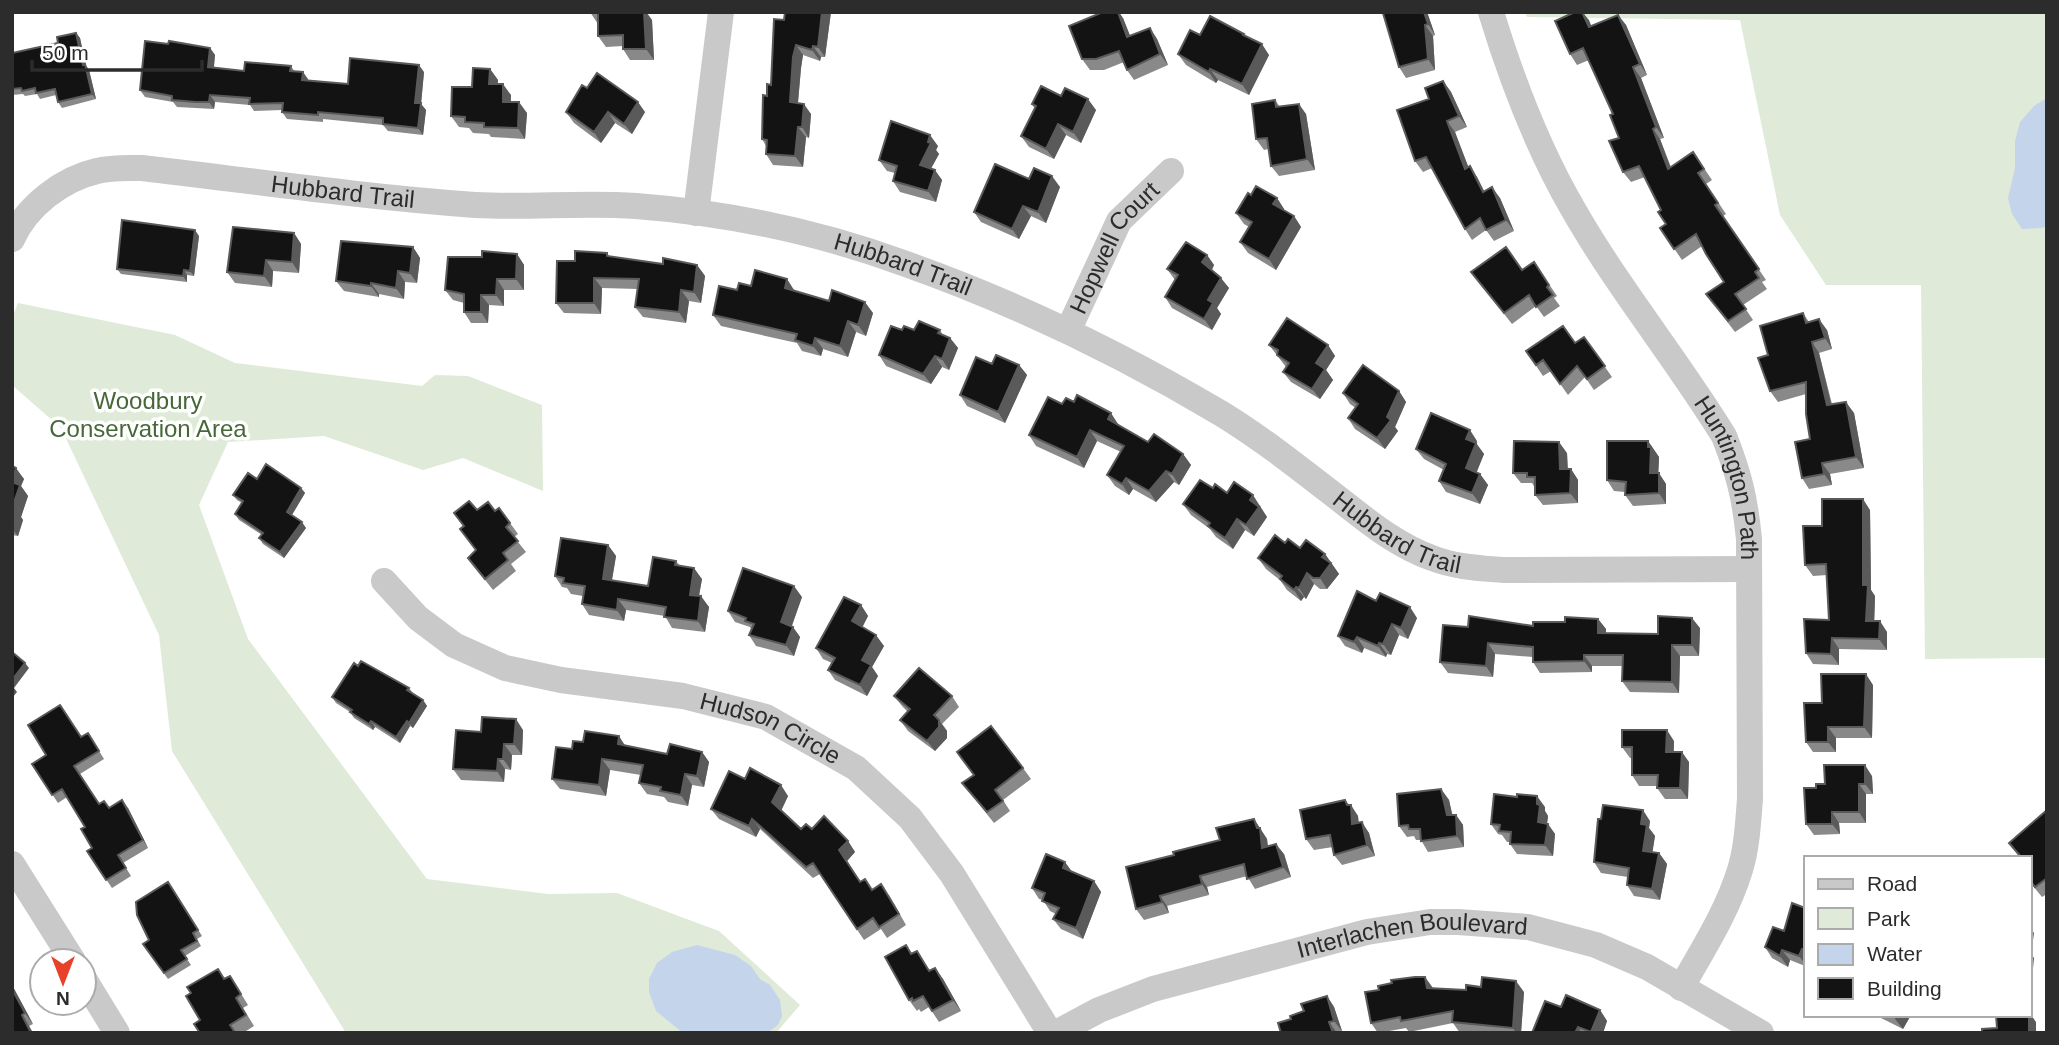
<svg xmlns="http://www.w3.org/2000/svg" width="2059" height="1045" font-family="Helvetica,sans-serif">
  <rect width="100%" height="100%" fill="#fff"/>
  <path fill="#dfead9" d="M1525 12H2047V658L1925 659 1921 285H1826L1780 215 1740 20 1527 17Z
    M18 303 175 335 235 363 422 386 435 375 468 376 542 405 543 491 463 458 423 470 324 436 228 442 199 505 248 639 427 879 548 894 617 893 719 931 800 1005 776 1033H346L172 751 159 635 61 428 12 385V318Z"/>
  <path fill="#c4d4eb" d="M2047 98V226L2041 228 2022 229 2012 214 2008 198 2015 168V141L2020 122 2034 106Z
    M697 945 735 955 751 966 760 979 770 985 780 1000 782 1016 778 1025 767 1033H683L656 1011 649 992V979L657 963 672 952Z"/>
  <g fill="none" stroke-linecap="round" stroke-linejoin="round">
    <g stroke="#c9c9c9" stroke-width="26">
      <path id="s1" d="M1491 12C1512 81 1537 147 1573 209 1618 288 1676 358 1724 436 1739 474 1745 498 1749 539L1750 799C1748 823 1747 847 1740 870 1727 912 1703 949 1681 988"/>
      <path d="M696 213 721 12"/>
      <path id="s2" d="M12 239C27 206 62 179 97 171 111 167 127 168 142 168 253 181 364 197 475 205 529 208 582 202 636 206 728 213 819 232 906 264 1016 303 1121 354 1222 414 1261 438 1298 467 1334 495 1365 519 1395 545 1432 558 1455 567 1479 568 1503 570L1749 569"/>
      <path id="s3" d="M1068 331 1119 221 1171 171"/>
      <path id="s4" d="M384 581 418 618 454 645 505 668 561 680 683 696 766 717 856 768 910 818 952 874 1050 1033"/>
      <path d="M12 864 73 961"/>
      <path d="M84 979 117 1033"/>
      <path id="s5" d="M1056 1033 1099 1010 1153 989 1367 932 1430 922H1458L1528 927 1596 945 1647 967 1761 1033"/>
    </g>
  </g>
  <path fill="#898989" d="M590 12H646L652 20 654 60H630L623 49V46L606 47 598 36V24Z
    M831 12 825 57H821L820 61 803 55 801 68 798 103 811 114 809 138 806 137 803 167 773 165 766 154V146L762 139 767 96 771 85 784 20Z
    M1385 12H1427L1435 35 1433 36 1435 70 1406 78 1399 67Z
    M1575 12H1583L1591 26 1618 15 1626 25 1647 75 1641 78 1664 138 1660 139 1671 167 1693 152 1712 180 1706 184 1726 214 1723 216 1766 280 1762 282 1767 289 1743 305 1753 320 1735 332 1706 294 1724 282 1702 246 1682 260 1660 228 1666 224 1661 210 1645 177 1631 182 1623 172 1619 138 1613 114 1589 60 1577 65 1570 54Z
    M1123 18 1130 36 1150 28 1157 39 1168 65 1134 80 1127 70 1124 62 1104 70H1090L1082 59Z
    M76 33 80 38 85 64 89 70 96 99 62 108 58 102 56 95 40 99 37 94 25 96 23 94 12 95V53L58 43Z
    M1244 34 1246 37 1269 55 1249 95 1218 80 1216 83 1186 65 1178 54 1200 35Z
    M210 48 215 55 214 67 244 71 291 66 295 72 308 80 348 84 424 72 421 104 426 110 423 135 388 131 383 125 323 119V122L287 119 282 112V110L254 111 250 105 215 102 214 109 177 107 173 102 145 97 140 90Z
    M490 69 498 80 497 84 511 95V102L527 113 525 139 491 137 489 134 473 133 469 128 459 127 451 116 472 87Z
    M1443 81 1451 92 1467 127 1455 132 1468 167 1477 177 1484 191 1500 198 1514 231 1494 241 1486 230 1472 240 1465 229 1432 168 1423 172 1415 161 1429 99Z
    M1061 96 1096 110 1081 143 1066 135 1054 159 1029 147 1021 136 1035 109 1032 104Z
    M1275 100 1280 107 1306 114 1315 170 1279 176 1271 166 1268 149 1264 150 1256 139Z
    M566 112H645L632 134 615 123 601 143 574 123Z
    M938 146 936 150 939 154 931 168 942 180 936 202 900 192 893 181 895 173 887 171 879 160Z
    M1029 179 1060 187 1046 223 1031 216 1019 239 981 222 974 212Z
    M1251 195 1277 198 1284 209 1283 210 1294 216 1301 227 1276 270 1248 253 1240 242 1249 227 1244 224 1236 213Z
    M294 233 301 244 299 273 273 271 272 287 235 283 227 272Z
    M199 236 194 276 187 275V282L121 274 117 269Z
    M413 247 420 258 417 283 405 282 404 299 379 294V297L344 291 336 281Z
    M607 253 610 257 663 264 697 265 705 276 701 303 689 301 686 323 643 317 635 307 638 289 602 288 601 314 564 313 556 303 575 261Z
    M517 254 524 265V290H504V306L489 305 488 323H471L464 312V303L453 300 445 290 482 257Z
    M1207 255 1214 265 1212 270 1229 288 1217 308 1221 314 1212 330 1172 308 1165 297 1175 280 1167 269Z
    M1534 262 1557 296 1554 298 1560 306 1544 317 1536 306 1512 324 1471 272 1522 270Z
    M787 279 794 291 873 313 866 336 856 332 848 357 823 349 821 356 802 351 797 343 721 326 713 315 737 290 751 286Z
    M1803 313 1809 322 1827 330 1832 349 1819 353 1832 404 1854 413 1864 468 1830 474 1832 485 1809 489 1802 478 1810 439 1806 394 1778 402 1770 391 1768 355Z
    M902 330H940L943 335 950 338 958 348 949 370 942 367 931 384 886 366 879 355Z
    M1584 337 1612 377 1594 390 1585 377 1568 395 1551 371 1543 376 1526 351 1575 343Z
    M1269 345H1328L1335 356 1326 370 1333 380 1320 399 1291 382 1283 372 1286 367Z
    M992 364 1019 365 1027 375 1005 423 967 406 960 395Z
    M1399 391 1406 402 1395 427 1398 431 1385 449 1355 429 1348 418 1356 408 1350 404 1343 393Z
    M1062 404 1118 424V425L1148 442 1183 454 1191 465 1179 485 1174 482 1156 502 1133 489 1129 495 1115 486 1107 475 1121 452 1097 441 1084 468 1036 446 1029 435Z
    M1477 441 1476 443 1484 454 1476 472 1480 474 1488 485 1480 504 1446 492 1439 481 1444 470 1424 459 1416 449Z
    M1648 441 1659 457 1658 473 1666 484V504L1633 506 1625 495V492L1614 491 1607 480Z
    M1567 453 1568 469H1571L1578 480V503L1543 505 1535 495V488L1532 483H1521L1513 473Z
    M12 466 24 479 21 486 28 496 21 517 23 520 18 536 12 535Z
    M257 479 301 488 305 493 292 515 306 528 284 558 263 544 259 538 262 535 239 520 235 514 242 503 237 500 233 495Z
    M1213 488 1261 506 1260 507 1267 517 1254 536 1245 530 1233 549 1216 537 1210 529 1191 515 1183 504Z
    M477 510 495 511 510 523 518 534 514 537 526 552 511 564 516 571 493 590 468 558 476 550 463 526 454 513Z
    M1870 510 1871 590 1875 596 1874 621 1887 632V650L1839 649V665L1813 664 1806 653 1829 620 1827 575 1813 576 1805 565 1822 526Z
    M1285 543 1325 554 1339 574 1327 589H1320L1314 584 1306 599 1304 597 1301 601 1287 590 1280 580 1266 569 1258 558Z
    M608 545 616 556 612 581 648 586 676 561 680 566 702 579 699 596 709 607 705 632 672 628 665 616 626 610 624 621 589 615 582 604 583 596 571 594 567 588 562 587 555 576Z
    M802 597 792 626 800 637 794 656 756 646 749 635 751 629 750 627 735 622 728 611Z
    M1376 601 1417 618 1408 639 1399 635 1391 655 1387 654 1386 657 1364 648 1362 653 1345 646 1338 636Z
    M861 605 868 616 862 627 884 646 872 667 878 676 867 696 835 680 828 670 832 663 823 659 816 648Z
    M1598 619 1606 629V633L1658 634 1700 628 1699 656H1680L1679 693 1630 692 1622 681V666H1592V672L1540 673 1533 662V657L1495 654 1493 677 1448 673 1440 662 1468 627 1533 626Z
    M358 666 409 688 413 693 423 700 427 706 413 728 410 726 400 743 375 727 373 730 354 718 350 712 336 703 332 697Z
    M1873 685 1872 738H1836V752H1813L1806 742 1822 703Z
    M894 696H952L959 707 942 724 947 731V738L935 751 908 731 900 720 908 712 902 706Z
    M523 730 522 755H512L511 770 505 769 504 782 461 780 453 769 481 732Z
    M81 737 93 741 104 759 80 774 99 804 104 801 109 808H128L148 848 123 863 131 876 112 888 87 851 92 848 85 827 67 797 58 803 32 764Z
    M1674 741V752L1689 762 1688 799H1665L1657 788V786H1639L1632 775V758H1630L1622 747Z
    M626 746 667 754 702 752 709 762 704 787 692 785 688 806 668 802 664 797 647 794 639 783 641 775 610 770 606 796 560 789 552 779 572 749Z
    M1023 768 1031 779 1003 800 1010 811 994 823 962 783 974 775Z
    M1872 776 1873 794H1866V823H1839L1840 834 1814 835 1806 824 1816 788 1825 784Z
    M745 779 788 796 781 811 801 829H812L848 841 855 852 847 861 861 882 873 890 889 895 906 925 887 938 881 929 864 940 820 874 813 878 760 829 756 837 719 819 711 809Z
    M1441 789 1449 800 1452 815H1456L1463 825 1464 847 1428 852 1421 840H1416L1414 836 1407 837 1399 826Z
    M1345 800 1358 816 1359 823 1369 833 1375 856 1342 865 1334 855 1333 847 1314 850 1306 839Z
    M1545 807V811L1548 816 1547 823 1555 834 1553 856 1517 854 1510 844V842H1507L1502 835 1498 834 1491 824Z
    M2047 810V894L2042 897 2029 881V858H2020L2009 843Z
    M1254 819 1267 839 1268 846 1284 854 1291 877 1255 889 1247 876 1207 887 1209 895 1167 906 1169 913 1144 920 1136 909 1174 855 1220 840Z
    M1650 821 1649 828 1655 836 1652 852 1659 853 1667 864 1660 900 1634 896 1627 885 1628 877 1601 873 1594 862Z
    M1072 872 1094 881 1101 892 1083 939 1061 929 1053 919 1056 914 1050 911 1043 900 1039 899 1032 888Z
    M168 882 202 936 197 939 201 946 185 956 191 965 168 979 143 944 149 940Z
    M1805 908V966L1790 960 1788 967 1772 958 1765 947 1784 931Z
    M906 945 912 954 917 951 930 971 935 968 943 979 961 1011 939 1022 929 1007 921 1012 919 1009 917 1011 909 1000Z
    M218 969 225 979 230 976 248 1005 243 1008 254 1026 243 1033H200V1020L191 993Z
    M12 985 33 1024 29 1026 33 1033H12Z
    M1433 988 1524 992 1521 1033H1460L1453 1023 1409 1032 1406 1028 1378 1033 1371 1023Z
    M1327 996 1334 1007 1342 1031 1337 1033H1281L1291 1019Z
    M1561 1007 1600 1010 1607 1021 1603 1033H1532Z
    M1875 1015H1911L1903 1029Z"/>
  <path fill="#5a5a5a" d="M644 12H646L652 20 654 60 646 49Z
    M822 12H831L825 57 818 47Z
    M1118 12H1119L1123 18 1135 48 1127 37Z
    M1424 12H1427L1435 35 1428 24Z
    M1582 12 1589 20 1596 38 1589 27Z
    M1618 15 1626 25 1647 75 1640 64Z
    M1425 25 1433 36 1435 70 1428 59Z
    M1150 28 1157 39 1168 65 1160 54Z
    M76 33 80 38 87 70 83 65Z
    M1262 44 1269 55 1249 95 1242 84Z
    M796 45 803 55 801 68 797 113 790 102 793 57Z
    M813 46 821 57 820 61 812 50Z
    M210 48 215 55 213 74 208 67Z
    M85 64 89 70 96 99 92 94Z
    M419 65 424 72 421 104 426 110 423 135 418 128 415 103Z
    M1633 67 1641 78 1664 138 1656 127Z
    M490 69 498 80 497 94 489 84Z
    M1210 69 1218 80 1216 83 1209 72Z
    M303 72 308 79 307 87 302 80Z
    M1443 81 1451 92 1467 127 1459 116Z
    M503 84 511 95 510 113 503 102Z
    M210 95 215 102 214 109 209 102Z
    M1088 99 1096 110 1081 143 1073 132Z
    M519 102 527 113 525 139 518 128Z
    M638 102 645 112 632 134 624 124Z
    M804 104 811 114 809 138 802 127Z
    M1299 104 1306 114 1315 170 1307 159Z
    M608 112 615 123 601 143 594 132Z
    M1447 121 1455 132 1473 179 1465 169Z
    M1058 124 1066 135 1054 159 1046 149Z
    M798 127 806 137 803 167 795 156Z
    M1653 129 1660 139 1675 180 1668 169Z
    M930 135 938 146 936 150 939 154 927 176 920 165Z
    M1470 166 1477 177 1490 203 1483 192Z
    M935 170 942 180 936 202 928 191Z
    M1052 176 1060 187 1046 223 1038 212Z
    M1492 187 1500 198 1514 231 1506 220Z
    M1277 198 1284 209 1281 215 1273 204Z
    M1023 206 1031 216 1019 239 1012 229Z
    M1294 216 1301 227 1276 270 1269 259Z
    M195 230 199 236 194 276 190 271Z
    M294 233 301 244 299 273 292 262Z
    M413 247 420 258 417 283 410 273Z
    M517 254 524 265V290L516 279Z
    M1207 255 1214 265 1210 273 1202 262Z
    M266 260 273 271 272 287 264 276Z
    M697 265 705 276 701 303 694 292Z
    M184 270 187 275V282L183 276Z
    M398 271 405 282 404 299 396 288Z
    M594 278 602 288 601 314 594 303Z
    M1221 278 1229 288 1217 308 1221 314 1212 330 1204 319 1208 300Z
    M497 279 504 290V306L496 295Z
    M787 279 794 290 792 299 785 288Z
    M371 283 379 294V297L371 286Z
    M681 290 689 301 686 323 679 312Z
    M481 295 489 305 488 323 481 312Z
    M865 302 873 313 866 336 858 325Z
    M1819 319 1827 330 1832 349 1825 338Z
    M848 321 856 332 848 357 840 346Z
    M815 338 823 349 821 356 813 346Z
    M950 338 958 348 949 370 942 359Z
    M1812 342 1819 353 1834 416 1827 405Z
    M1328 345 1335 356 1326 370 1333 380 1320 399 1312 389 1316 363Z
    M935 356 942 367 931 384 923 374Z
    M1019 365 1027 375 1005 423 998 412Z
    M1399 391 1406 402 1395 427 1398 431 1385 449 1377 438Z
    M1846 402 1854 413 1864 468 1856 457Z
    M1111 413 1118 424 1115 430 1108 419Z
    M1090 430 1097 441 1084 468 1077 457Z
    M1470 430 1477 441 1473 450 1466 439Z
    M1648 441 1659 457 1658 484 1650 473Z
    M1559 442 1567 453 1568 480 1560 469Z
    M1476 443 1484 454 1474 479 1466 468Z
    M1183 454 1191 465 1179 485 1172 474Z
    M1822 463 1830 474 1832 485 1824 474Z
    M16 468 24 479 21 486 28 496 21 517 23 520 18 536 12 529V480Z
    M1571 469 1578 480V503L1570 493Z
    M1166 471 1174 482 1156 502 1149 491Z
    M1659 473 1666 484V504L1659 493Z
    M1480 474 1488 485 1480 504 1472 493Z
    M1126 478 1133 489 1129 495 1122 484Z
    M301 488 305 493 290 518 287 512Z
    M1253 495 1267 517 1254 536 1246 525 1250 500Z
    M1863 499 1870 510 1871 590 1875 596 1874 631 1866 621 1863 585Z
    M1237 519 1245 530 1233 549 1225 538Z
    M302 522 306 528 284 558 280 552Z
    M608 545 616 556 610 590 603 579Z
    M1325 554 1339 574 1327 589 1320 578 1322 557Z
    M694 568 702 579 697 606 690 595Z
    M1307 573 1314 584 1306 599 1299 588Z
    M794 586 802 597 789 633 781 622Z
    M1296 587 1304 597 1301 601 1294 590Z
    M701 596 709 607 705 632 698 621Z
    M618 599 626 610 624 621 617 610Z
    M861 605 868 616 860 632 852 621Z
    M1410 607 1417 618 1408 639 1401 628Z
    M1692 618 1700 628 1699 656 1692 645Z
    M1598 619 1606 629V644L1598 633Z
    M1880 621 1887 632V650L1879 639Z
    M1392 624 1399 635 1391 655 1383 644Z
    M793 627 800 637 794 656 786 645Z
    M876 635 884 646 872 667 878 676 867 696 860 685 862 660Z
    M1357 637 1364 648 1362 653 1354 642Z
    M1832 638 1839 649V665L1831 654Z
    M1379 643 1387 654 1386 657 1378 646Z
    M1488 643 1495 654 1493 677 1486 666Z
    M1672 645 1680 656 1679 693 1672 682Z
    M1584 655 1592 666V672L1584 661Z
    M25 663 29 668 14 688 17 692 12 698V680Z
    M1866 674 1873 685 1872 738 1864 727Z
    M423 700 427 706 413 728 409 723Z
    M516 719 523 730 522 755 514 744Z
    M939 720 947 731V738L935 751 927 741Z
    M371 721 375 727 373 730 369 724Z
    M407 721 410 726 400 743 396 737Z
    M1828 727 1836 738V752L1828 742Z
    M1667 730 1674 741 1673 762 1666 752Z
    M619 736 626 747 618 744Z
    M504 744 512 755 511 770 503 759Z
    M702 752 709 762 704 787 697 776Z
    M1682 752 1689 762 1688 799 1680 788Z
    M498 759 505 769 504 782 497 771Z
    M602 759 610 770 606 796 599 785Z
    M1865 765 1872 776 1873 794 1865 784Z
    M685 774 692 785 688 806 681 795Z
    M1859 784 1866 794V823L1859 812Z
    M781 785 788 796 780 813 772 802Z
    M1441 789 1449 800 1455 826 1447 815Z
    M1537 796 1545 807V811L1548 816 1546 833 1538 822 1537 804Z
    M122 800 128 808 148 848 143 840Z
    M1345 800 1351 808V805L1358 816 1359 835 1352 824Z
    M1643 810 1650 821 1649 828 1655 836 1651 862 1643 851 1641 824Z
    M1832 812 1839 823 1840 834 1832 824Z
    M1456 815 1463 825 1464 847 1457 836Z
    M752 819 760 829 756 837 749 826Z
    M1254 819 1267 839 1269 859 1262 848Z
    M1362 822 1369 833 1375 856 1367 845Z
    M1548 824 1555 834 1553 856 1545 845Z
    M848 841 855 852 847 861 839 850Z
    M1276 844 1284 854 1291 877 1283 867Z
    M1659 853 1667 864 1660 900 1652 889Z
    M1065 862 1073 873 1063 868Z
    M1200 876 1207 887 1209 895 1202 884Z
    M1094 881 1101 892 1083 939 1076 928Z
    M1160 896 1167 906 1169 913 1162 902Z
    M2029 926 2034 933 2031 954 2034 958 2029 1008Z
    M1802 949 1805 954V964L1799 956Z
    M1782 950 1790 960 1788 967 1780 956Z
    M935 968 943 979 961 1011 953 1000Z
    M1425 977 1433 988 1435 999 1427 988Z
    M1516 981 1524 992 1521 1033H1516L1513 1028Z
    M12 985 33 1024 25 1013 12 989Z
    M1327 996 1334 1007 1342 1031 1334 1021Z
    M1600 1010 1607 1021 1603 1033H1591Z
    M2029 1012 2036 1022V1033H2029Z
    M22 1015 29 1026 33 1033H31Z
    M1897 1015H1911L1903 1029 1895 1019Z
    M1329 1022 1337 1033H1333Z
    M1578 1027 1582 1033H1575Z"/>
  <path fill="#131313" stroke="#5a5a5a" stroke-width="2" d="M590 12H644L646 49H623V35L598 36V13Z
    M785 12H822L818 47 813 46 812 50 796 45 793 57 790 102 804 104 802 127H798L795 156 766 154 767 140 762 139 763 95 767 96V84L771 85 774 19 784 20Z
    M1103 12H1118L1127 37 1150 28 1160 54 1127 70 1119 51 1096 59H1082L1069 26Z
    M1424 12 1428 24 1425 25 1428 59 1399 67 1383 13Z
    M1575 12H1582L1589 27 1618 15 1640 64 1633 67 1656 127 1653 129 1668 169 1693 152 1704 169 1698 173 1718 203 1715 205 1759 269 1755 272 1759 278 1735 294 1746 309 1728 321 1706 294 1724 282 1706 254 1696 234 1674 249 1660 228 1666 224 1658 212 1661 210 1639 166 1623 172 1609 141 1619 138 1610 115 1613 114 1583 48 1570 54 1555 21Z
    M1210 16 1244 34 1243 35 1262 44 1242 84 1210 69 1209 72 1178 54 1190 30 1200 35Z
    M76 33 83 65 85 64 92 94 58 102 55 89 36 93 35 88 22 91 21 88 12 89V53L58 43 57 37Z
    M145 41 168 44 169 41 210 48 208 67 244 71 245 62 291 66 290 71 303 72 302 80 348 84 350 58 419 65 415 103H421L418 128 383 124V118L318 112V115L282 112 283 103 249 104 250 98 210 95 209 102H196L172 100V96L140 90Z
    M473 68 490 69 489 84H503V102H519L518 128 484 127V123L465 122V117L451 116 452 87H472Z
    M597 73 638 102 624 124 608 112 594 132 566 112 582 85 587 88Z
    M1443 81 1459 116 1447 121 1465 169 1470 166 1483 192 1492 187 1506 220 1486 230 1480 218 1465 229 1426 157 1415 161 1397 110 1429 99 1425 88Z
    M1041 86 1061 96 1065 88 1088 99 1073 132 1058 124 1046 149 1021 136 1036 106 1032 104Z
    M1275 100 1276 107 1299 104 1307 159 1271 166 1267 138 1256 139 1252 104Z
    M891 121 930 135 928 142 931 143 920 165 935 170 928 191 893 181 897 166 879 160Z
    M995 164 1029 179 1034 168 1052 176 1038 212 1023 206 1012 229 974 212Z
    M1256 186 1277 198 1273 204 1294 216 1269 259 1240 242 1252 222 1236 213 1248 193 1251 195Z
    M122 220 195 230 190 271 184 270 183 276 117 269Z
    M233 227 294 233 292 262 266 260 264 276 227 272Z
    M341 241 413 247 410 273 398 271 396 288 371 283V286L336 281Z
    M1186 242 1207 255 1202 262 1221 278 1208 300 1213 303 1204 319 1165 297 1178 275 1167 269Z
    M1506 247 1522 270 1534 262 1549 285 1547 287 1553 295 1536 307 1529 295 1504 313 1471 272Z
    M482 251 517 254 516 279H497L496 295H481V312H464V294L445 290 448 257H482Z
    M575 251 607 253V256L663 264V258L697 265 694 292 681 290 679 312 635 307 639 279 594 278V303H556L557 261H575Z
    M755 270 787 279 785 288 829 301 832 290 865 302 858 325 848 321 840 346 815 338 813 346 795 340 797 334 713 315 719 286 737 290 739 283 751 286Z
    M1803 313 1806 323 1819 319 1825 338 1812 342 1827 405 1846 402 1856 457 1822 463 1824 474 1802 478 1795 442 1810 439 1806 414V382L1770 391 1758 358 1768 355 1760 326Z
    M1287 318 1328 345 1316 363 1325 369 1312 389 1283 372 1289 363 1277 355 1278 350 1269 345Z
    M919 321 940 330 938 333 950 338 942 359 935 356 923 374 879 355 891 326 902 330 904 326 914 330Z
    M1563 326 1575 343 1584 337 1605 366 1587 379 1577 366 1560 384 1543 360 1536 365 1526 351Z
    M996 355 1019 365 998 412 960 395 976 357 992 364Z
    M1363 365 1399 391 1387 417 1391 420 1377 438 1348 418 1358 404 1343 393Z
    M1077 395 1111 413 1108 419 1148 442 1154 434 1183 454 1172 474 1166 471 1149 491 1126 478 1122 484 1107 475 1124 446 1090 430 1077 457 1029 435 1048 397 1062 404 1066 398 1074 402Z
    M1431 413 1470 430 1466 439 1476 443 1466 468 1480 474 1472 493 1439 481 1446 464 1416 449Z
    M1514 441 1559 442 1560 469H1571L1570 493 1535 495V477H1527V473H1513Z
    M1607 441H1648V447H1651L1650 473H1659V493L1625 495 1626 482 1607 480Z
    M266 464 301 488 287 512 302 522 280 552 259 538 263 533 235 514 243 501 233 495 248 473 257 479Z
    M12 466 16 468 12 480Z
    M1200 480 1213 488 1215 484 1227 493 1234 482 1253 495 1250 500 1259 507 1246 525 1237 519 1225 538 1208 526 1210 523 1183 504Z
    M12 482 20 485 12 508 15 509 12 518Z
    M1822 499H1863V585H1868L1866 621H1880L1879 639 1832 638 1831 654 1806 653 1804 619 1829 620 1826 564 1805 565 1803 526H1822Z
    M469 501 477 510 488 502 495 511 499 508 510 523 506 527 518 541 503 553 508 560 485 579 468 558 476 550 460 529 464 526 454 513Z
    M1275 535 1285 543 1288 539 1300 548 1306 540 1325 554 1322 557 1331 563 1320 578H1313L1307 573 1299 588 1296 587 1294 590 1280 579 1282 576 1258 558Z
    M561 538 608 545 603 579 648 586 653 557 676 561 675 565 694 568 690 595 701 596 698 621 664 617 666 607 618 599 617 610 582 604 585 586 563 583 564 578 555 576Z
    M743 568 794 586 781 622 793 627 786 645 749 635 754 624 745 621 746 618 728 611Z
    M1357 591 1376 601 1380 593 1410 607 1401 628 1392 624 1383 644 1379 643 1378 646 1357 637 1354 642 1338 636Z
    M844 597 861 605 852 621 876 635 862 660 871 665 860 685 828 670 835 658 816 648Z
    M1469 616 1533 626V622H1565V617L1598 619V633L1658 634V616L1692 618V645H1672V682L1622 681 1623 655H1584V661L1533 662V647L1488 643 1486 666 1440 662 1443 625 1468 627Z
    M12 652 25 663 12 680Z
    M361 661 409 688 407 690 423 700 409 723 407 721 396 737 371 721 369 724 350 712 352 710 332 697 354 663 358 666Z
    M919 668 952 696 934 715 939 720V727L927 741 900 720 910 709 894 696Z
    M1821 674H1866L1864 727H1828V742H1806L1804 703H1822Z
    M60 705 81 737 88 733 99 751 74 766 99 804 104 801 109 808 122 800 143 840 118 855 126 868 106 880 87 851 92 848 81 829 85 827 62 789 52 795 32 764 46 755 28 725Z
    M482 717 516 719 514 744H504L503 759H498L497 771 453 769 456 730 481 732Z
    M991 726 1023 768 995 790 1003 801 987 812 962 783 974 775 957 752Z
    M1622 730H1667L1666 752H1682L1680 788H1657L1658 775H1632V747H1622Z
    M585 731 619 736 618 744 667 754 670 744 702 752 697 776 685 774 681 795 660 791 661 787 639 783 643 765 602 759 599 785 552 779 556 747 572 749 573 741 583 742Z
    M1824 765H1865V784H1859V812H1832V824H1806L1804 788H1816V784H1825Z
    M750 768 781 785 772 802 801 829 806 824 812 829 824 816 848 841 839 850 860 882 865 879 872 890 881 884 899 914 879 927 873 918 857 929 813 863 806 867 752 819 749 826 711 809 729 771 745 779Z
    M1441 789 1447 815H1456L1457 836 1421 841 1420 829H1409L1408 825 1399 826 1397 794Z
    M1494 794 1517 797V794L1537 796V804L1540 805 1538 822 1548 824 1545 845 1510 844 1511 832 1499 831 1500 825 1491 824Z
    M1345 800 1347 805H1351L1352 824 1362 822 1367 845 1334 855 1330 835 1306 839 1300 810Z
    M1603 805 1643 810 1641 824 1647 825 1643 851 1659 853 1652 889 1627 885 1629 868 1594 862 1598 819H1601Z
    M2047 810V878L2035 887 2029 879V858H2022L2009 843Z
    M1254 819 1257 828H1260L1262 848 1276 844 1283 867 1247 879 1244 864 1200 876 1202 884 1160 896 1162 902 1136 909 1126 867 1174 855 1173 852 1220 840 1216 828Z
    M1046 854 1065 862 1063 868 1094 881 1076 928 1053 919 1059 908 1042 901 1045 893 1032 888Z
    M168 882 198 930 193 933 197 941 181 950 187 959 164 973 143 944 149 940 137 915 136 902Z
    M1792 903 1805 908V951L1802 949 1799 956 1782 950 1780 956 1765 947 1773 927 1784 931Z
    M906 945 911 954 917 951 929 971 935 968 953 1000 932 1011 923 996 913 1001 912 998 909 1000 885 957Z
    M218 969 224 979 230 976 241 994 236 998 246 1015 230 1025 234 1031 230 1033H200L194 1024 200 1020 186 996 191 993 187 987Z
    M1415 977H1425L1427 988 1466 990V985L1481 987 1482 977 1516 981 1513 1028 1452 1022 1453 1011 1401 1021 1400 1017 1371 1023 1365 992 1379 990 1378 986 1392 983 1391 980Z
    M12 989 25 1013 22 1015 31 1033H12Z
    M1566 995 1600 1010 1591 1032 1578 1027 1575 1033H1532L1545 1001 1561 1007Z
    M1327 996 1334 1021 1329 1022 1333 1033H1281L1278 1023 1291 1019 1290 1016 1304 1011 1301 1004Z
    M1996 1015H2029V1033H1982V1029L1997 1028Z"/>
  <g text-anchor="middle" stroke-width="7" stroke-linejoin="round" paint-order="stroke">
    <g font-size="24" fill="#2c2c2c" stroke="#fff">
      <text dy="8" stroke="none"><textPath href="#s2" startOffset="360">Hubbard Trail</textPath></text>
      <text dy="8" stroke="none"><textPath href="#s3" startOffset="96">Hopwell Court</textPath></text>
      <text dy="8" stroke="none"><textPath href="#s2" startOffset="928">Hubbard Trail</textPath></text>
      <text dy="8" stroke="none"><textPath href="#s1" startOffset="528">Huntington Path</textPath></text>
      <text dy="8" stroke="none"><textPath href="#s2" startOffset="1494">Hubbard Trail</textPath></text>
      <text dy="8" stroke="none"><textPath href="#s4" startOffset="425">Hudson Circle</textPath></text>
      <text dy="8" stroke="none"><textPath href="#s5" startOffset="373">Interlachen Boulevard</textPath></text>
    </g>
    <g font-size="24" fill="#466839" stroke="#fff">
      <text x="148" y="409">Woodbury<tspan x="148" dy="28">Conservation Area</tspan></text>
    </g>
  </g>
  <rect width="2059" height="1045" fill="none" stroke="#2c2c2c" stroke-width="28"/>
  <rect x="1804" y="856" width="228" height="161" fill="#ffffff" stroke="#ababab" stroke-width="2"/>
  <rect x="1818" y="879" width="35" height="10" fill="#c9c9c9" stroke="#ababab" stroke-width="2"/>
  <text x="1867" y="891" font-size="21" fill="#2c2c2c">Road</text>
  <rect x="1818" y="908" width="35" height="21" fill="#dfead9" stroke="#ababab" stroke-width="2"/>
  <text x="1867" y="926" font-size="21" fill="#2c2c2c">Park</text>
  <rect x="1818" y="944" width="35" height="21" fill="#c4d4eb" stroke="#ababab" stroke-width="2"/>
  <text x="1867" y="961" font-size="21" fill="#2c2c2c">Water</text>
  <rect x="1818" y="978" width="35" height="21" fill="#131313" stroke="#ababab" stroke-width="2"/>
  <text x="1867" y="996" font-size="21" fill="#2c2c2c">Building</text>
  <g transform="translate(63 982) rotate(180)"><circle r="33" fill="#ffffff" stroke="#ababab" stroke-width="2"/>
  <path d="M0-5L12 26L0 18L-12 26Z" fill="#e84129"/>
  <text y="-10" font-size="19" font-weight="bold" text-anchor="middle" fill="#2c2c2c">N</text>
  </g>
  <path d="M32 60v10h170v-10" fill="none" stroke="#2c2c2c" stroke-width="3.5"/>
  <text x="42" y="60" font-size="21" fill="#2c2c2c" stroke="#ffffff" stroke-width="5" paint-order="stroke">50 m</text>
</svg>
